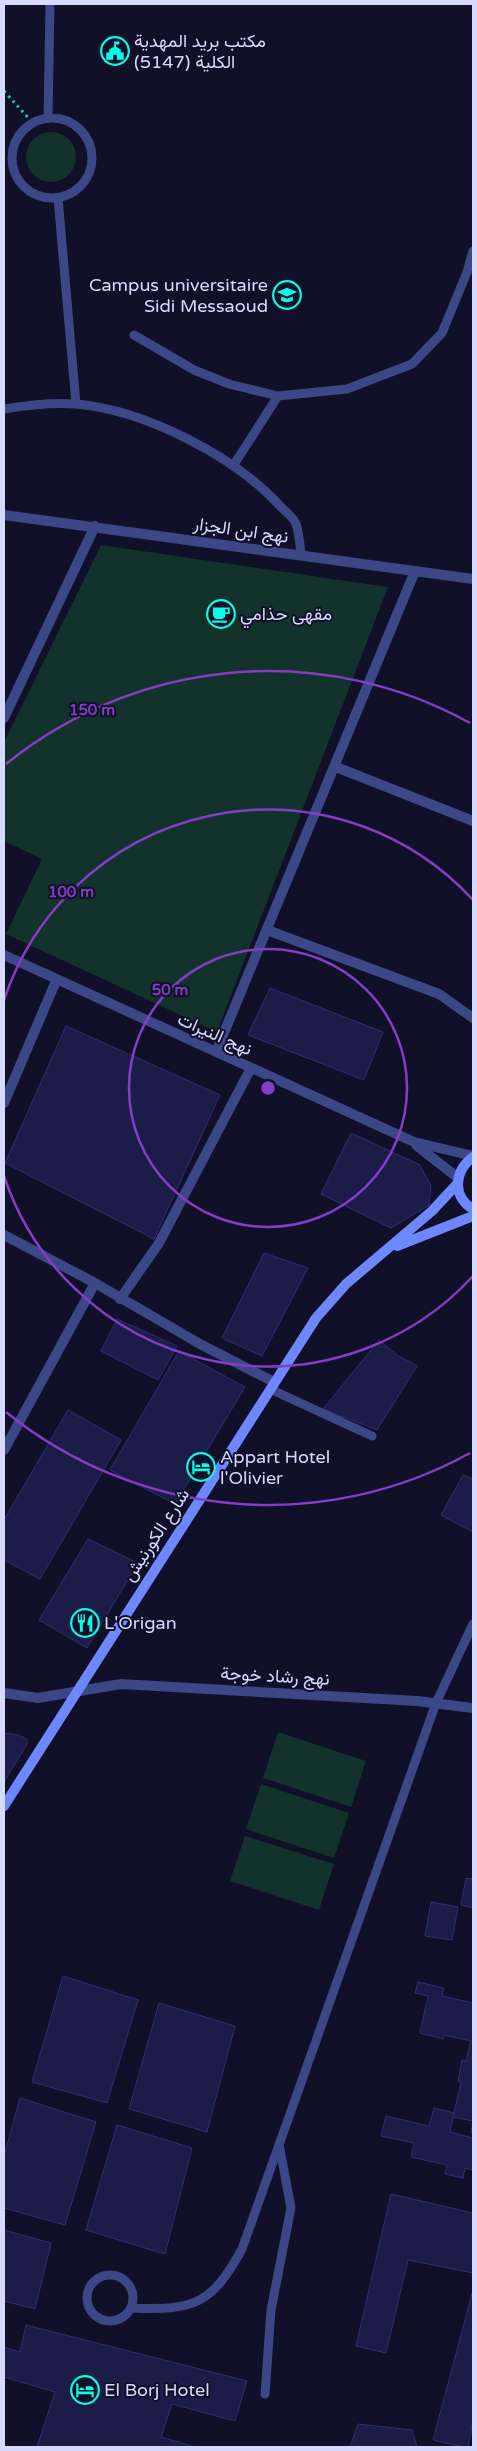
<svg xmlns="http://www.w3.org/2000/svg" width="477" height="2451" font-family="'Varela Round',Vazirmatn,sans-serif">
  <rect width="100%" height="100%" fill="#101028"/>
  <path fill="#13322b" d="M26 157a25 25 0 1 1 50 0a25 25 0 1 1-50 0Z
    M101 545 388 587 217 1032 6 934 42 859 4 841V742Z
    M278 1732 366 1761 351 1807 263 1778Z
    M261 1784 349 1813 334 1858 246 1829Z
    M245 1836 334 1864 319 1910 230 1881Z"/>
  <path fill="#1c1c49" stroke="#2e2e75" d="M270 988 383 1032 364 1080 248 1035Z
    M66 1026 220 1095 154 1239 5 1163Z
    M351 1133 420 1165 431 1186 429 1205 391 1228 321 1194Z
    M264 1253 308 1268 262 1356 222 1338Z
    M117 1319 177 1346 158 1380 101 1351Z
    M379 1340 397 1355 417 1366 377 1430 323 1409Z
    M179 1351 245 1387 175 1504 110 1470Z
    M68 1410 121 1440 40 1579 4 1560V1520Z
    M463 1475 473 1479V1532L441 1515Z
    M88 1539 138 1563 87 1648 39 1620Z
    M4 1733 18 1735 27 1739V1744L4 1782Z
    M466 1878 473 1879V1908L461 1905Z
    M431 1902 458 1907 452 1940 425 1936Z
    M63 1976 138 2000 107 2103 32 2082Z
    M418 1982 444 1988 442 1996 473 2003V2133H471L473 2121 453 2117 461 2082 458 2081 462 2060 466 2061 471 2041 444 2035 443 2039 420 2033 428 1996 415 1993Z
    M159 2003 235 2026 207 2132 129 2109Z
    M20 2098 96 2122 65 2225 4 2208V2156Z
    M434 2108 454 2113 450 2132 473 2138V2170L465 2168 463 2178 445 2174 447 2165 411 2157 414 2143 381 2136 386 2116 429 2126Z
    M117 2125 192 2148 165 2254 86 2230Z
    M391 2194 473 2213V2273L408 2260 386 2353 356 2346Z
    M4 2230 51 2243 35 2309 4 2301Z
    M473 2290V2421L468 2447H463L433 2440Z
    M26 2325 247 2381 235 2421 172 2404 161 2437 195 2447H37L55 2392 4 2377V2347L20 2352Z
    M358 2424 412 2430 417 2447H350Z"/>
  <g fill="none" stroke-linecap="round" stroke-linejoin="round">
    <path stroke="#30ba96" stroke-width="3" stroke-dasharray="2.5 4" stroke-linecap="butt" d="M4 91 32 122"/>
    <path stroke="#3b4787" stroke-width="9" d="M12 158a40 40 0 1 1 80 0a40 40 0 1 1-80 0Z
      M48 118 50 4
      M58 198 76 404
      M134 335 194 370 229 384 278 396
      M4 409C27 405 52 402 76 404 145 410 235 456 281 507 286 512 294 518 296 524 299 533 300 545 301 554
      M233 466 278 396 347 389 412 364 442 333 467 272 473 251
      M270 1389 372 1436
      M87 2298a23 23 0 1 1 46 0a23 23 0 1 1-46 0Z
      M131 2308C194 2311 212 2304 242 2249L436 1703 473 1624
      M265 2394 271 2310 291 2208 279 2144"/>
    <path stroke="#3b4787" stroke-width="10" d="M4 515 473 579
      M4 718 95 526
      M336 767 473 821
      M267 930 439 994 473 1018
      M4 955 414 1142 473 1156
      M216 1052 415 571
      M4 1103 56 981
      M416 1145 458 1178
      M4 1235 95 1283 4 1450
      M95 1283 200 1344 274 1382
      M120 1299 159 1243 251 1068
      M4 1693 38 1698 121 1684 417 1701 473 1708"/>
    <path stroke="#6e87ff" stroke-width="10" d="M473 1157C454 1171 452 1197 473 1209
      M397 1246 473 1216
      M4 1806 316 1318 346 1284 432 1211 458 1183"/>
  </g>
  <g fill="none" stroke="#843dc5" stroke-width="2.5">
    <circle cx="268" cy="1088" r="139"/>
    <path d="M473 1276A278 278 0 0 1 4 1176M4 1000A278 278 0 0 1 473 900"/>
    <path d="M470 1453A417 417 0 0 1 6 1412M6 764A417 417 0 0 1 470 723"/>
  </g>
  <defs>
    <symbol id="civic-ring" viewBox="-11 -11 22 22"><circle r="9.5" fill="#101028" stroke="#03ffe6" stroke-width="1.5"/><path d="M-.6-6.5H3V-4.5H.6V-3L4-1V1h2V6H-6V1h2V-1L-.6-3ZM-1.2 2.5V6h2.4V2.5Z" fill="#03ffe6"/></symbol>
    <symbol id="university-ring" viewBox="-11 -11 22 22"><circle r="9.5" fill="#101028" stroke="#03ffe6" stroke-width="1.5"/><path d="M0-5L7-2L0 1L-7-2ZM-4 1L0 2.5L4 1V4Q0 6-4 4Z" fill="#03ffe6"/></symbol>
    <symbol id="cafe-ring" viewBox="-11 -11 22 22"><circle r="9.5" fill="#101028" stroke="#03ffe6" stroke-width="1.5"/><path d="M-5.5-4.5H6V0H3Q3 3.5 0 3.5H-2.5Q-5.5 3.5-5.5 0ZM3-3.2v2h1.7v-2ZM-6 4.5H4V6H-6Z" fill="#03ffe6"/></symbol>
    <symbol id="hotel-ring" viewBox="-11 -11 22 22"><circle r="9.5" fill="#101028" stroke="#03ffe6" stroke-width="1.5"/><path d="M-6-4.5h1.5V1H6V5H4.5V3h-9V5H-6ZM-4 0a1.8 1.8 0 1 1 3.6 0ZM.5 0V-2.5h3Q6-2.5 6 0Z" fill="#03ffe6"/></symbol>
    <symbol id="restaurant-ring" viewBox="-11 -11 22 22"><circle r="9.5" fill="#101028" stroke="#03ffe6" stroke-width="1.5"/><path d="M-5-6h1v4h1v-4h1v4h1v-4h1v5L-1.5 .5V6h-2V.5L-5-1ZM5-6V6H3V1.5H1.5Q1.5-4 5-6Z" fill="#03ffe6"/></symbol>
  </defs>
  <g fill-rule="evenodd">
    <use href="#civic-ring" x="99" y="35" width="32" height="32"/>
    <use href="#university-ring" x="271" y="279" width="32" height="32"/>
    <use href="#cafe-ring" x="205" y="598" width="32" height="32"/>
    <use href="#hotel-ring" x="185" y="1451" width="32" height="32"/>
    <use href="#restaurant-ring" x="69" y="1607" width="32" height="32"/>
    <use href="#hotel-ring" x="69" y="2374" width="32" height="32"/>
  </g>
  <g text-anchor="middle" stroke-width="4" stroke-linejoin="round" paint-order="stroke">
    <g font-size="18" fill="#d7daff" stroke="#101028" text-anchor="start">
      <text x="134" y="47">مكتب بريد المهدية<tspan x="134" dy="21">الكلية (5147)</tspan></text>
      <text x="268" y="291" text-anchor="end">Campus universitaire<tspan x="268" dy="21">Sidi Messaoud</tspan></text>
      <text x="240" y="620">مقهى حذامي</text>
      <text x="220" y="1463">Appart Hotel<tspan x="220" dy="21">l'Olivier</tspan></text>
      <text x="104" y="1629">L'Origan</text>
      <text x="104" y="2396">El Borj Hotel</text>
    </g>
    <g font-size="18" fill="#d7daff" stroke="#101028">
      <text transform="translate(241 530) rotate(8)" y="6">نهج ابن الجزار</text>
      <text transform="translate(215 1034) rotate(24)" y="6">نهج النيرات</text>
      <text transform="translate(156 1535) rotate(-57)" y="6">شارع الكورنيش</text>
      <text transform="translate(275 1676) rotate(3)" y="6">نهج رشاد خوجة</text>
    </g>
  </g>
  <circle cx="268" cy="1088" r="8" fill="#843dc5" stroke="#101028" stroke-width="2.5"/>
  <g font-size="15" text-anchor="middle" font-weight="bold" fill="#843dc5" stroke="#101028" stroke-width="4" stroke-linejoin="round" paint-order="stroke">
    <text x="92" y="715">150 m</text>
    <text x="71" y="897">100 m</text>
    <text x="170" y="995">50 m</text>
  </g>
  <rect width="477" height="2451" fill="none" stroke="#d7daff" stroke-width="10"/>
</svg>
